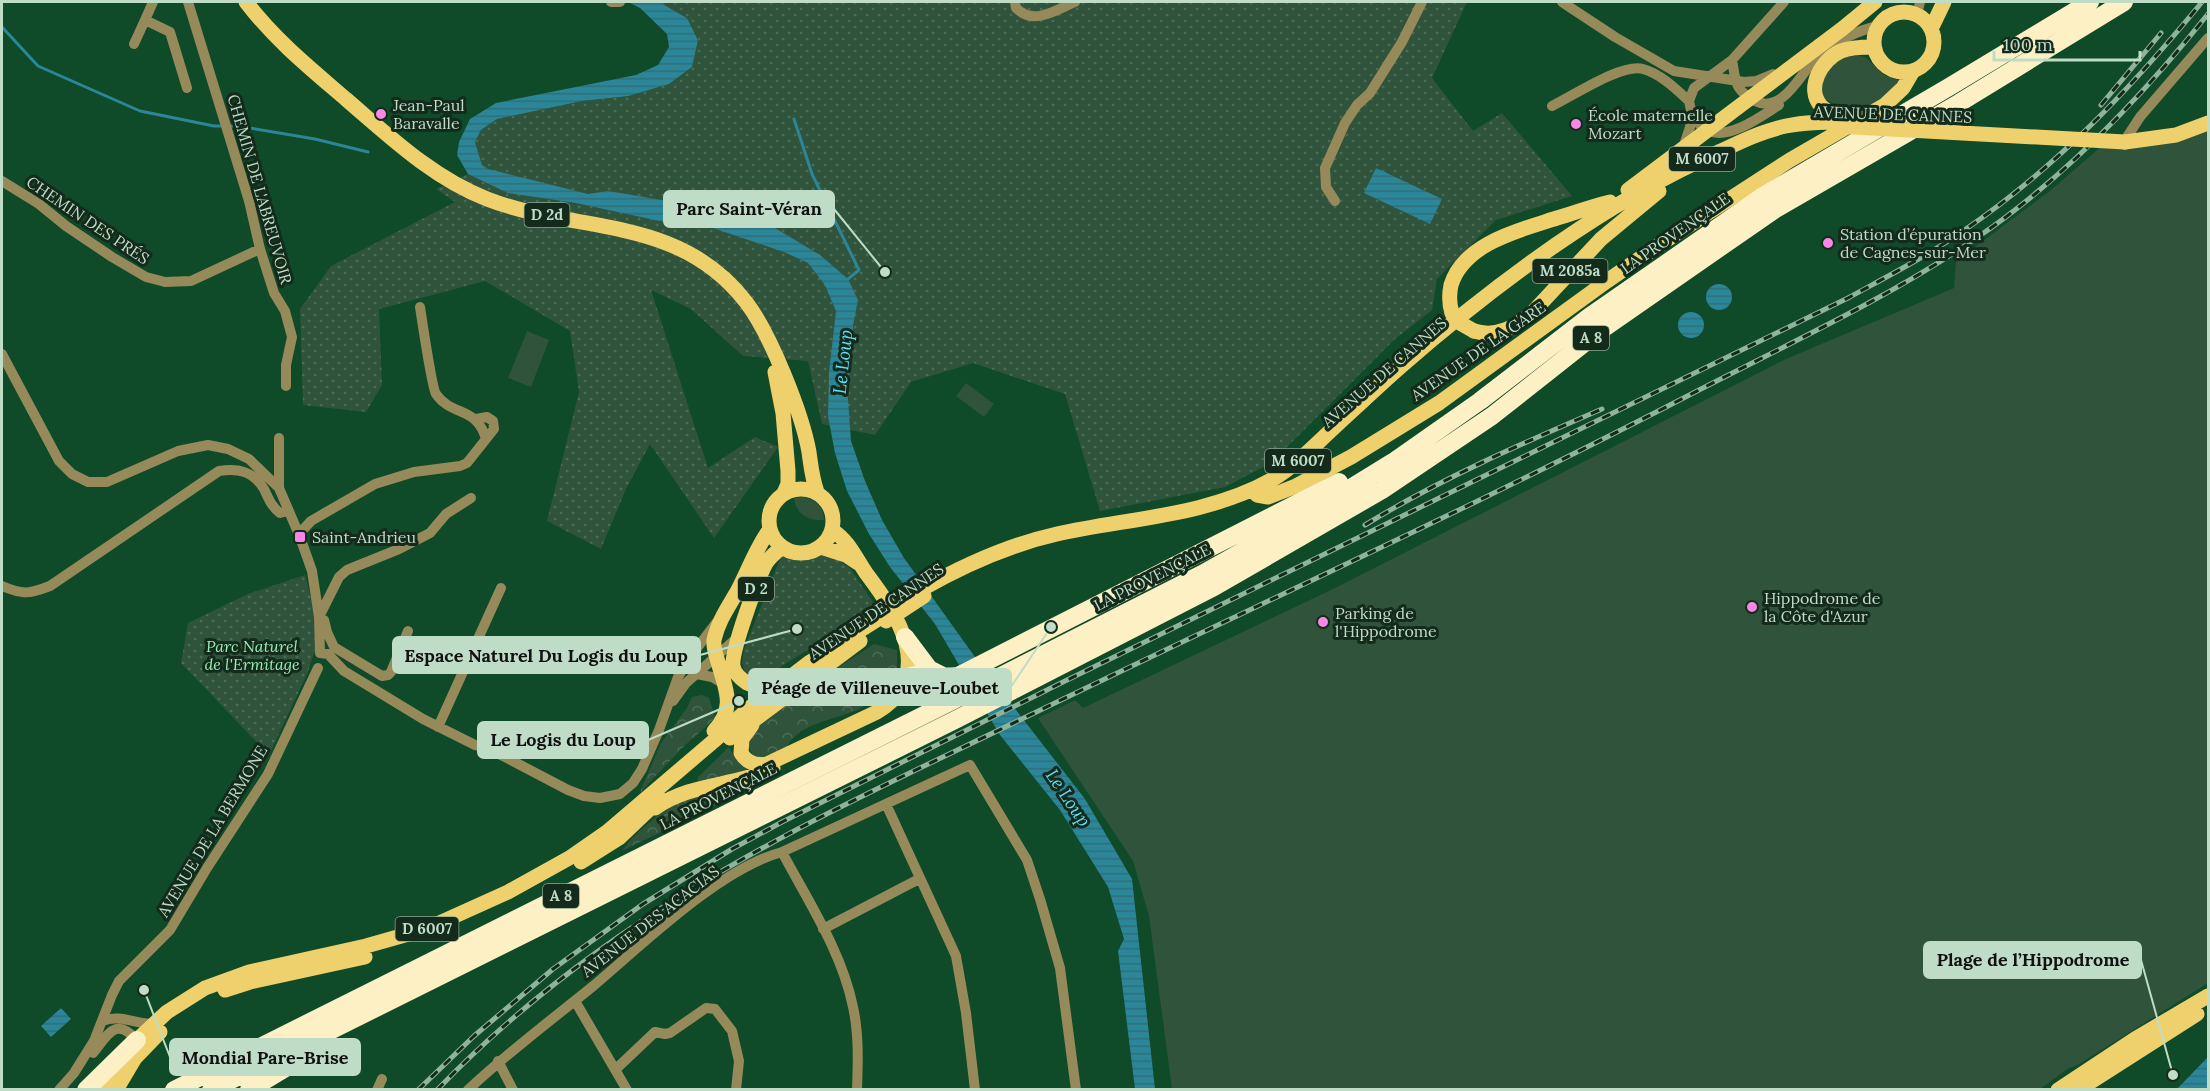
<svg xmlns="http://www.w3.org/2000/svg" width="2210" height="1091" font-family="Lora,serif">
  <defs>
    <pattern id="forest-crowns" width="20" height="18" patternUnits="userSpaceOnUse" patternTransform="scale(1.5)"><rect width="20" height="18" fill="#2f543b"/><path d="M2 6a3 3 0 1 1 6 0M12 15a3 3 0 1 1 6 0" fill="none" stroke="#4b6c56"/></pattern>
    <pattern id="park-dots" width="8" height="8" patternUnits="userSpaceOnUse" patternTransform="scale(1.5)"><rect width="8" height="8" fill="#2f543b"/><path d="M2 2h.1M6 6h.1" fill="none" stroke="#4b6c56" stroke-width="1.8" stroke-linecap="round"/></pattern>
    <pattern id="water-rules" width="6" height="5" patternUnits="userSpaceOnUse" patternTransform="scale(1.5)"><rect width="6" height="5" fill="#2a8698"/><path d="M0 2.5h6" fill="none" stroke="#2f6e78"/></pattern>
  </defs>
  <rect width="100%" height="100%" fill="#0f4a29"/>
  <path fill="#2f543b" d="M1857 55 1865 57 1884 75 1902 81 1869 111 1842 109 1822 97C1822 91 1820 83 1821 77 1824 64 1845 56 1857 55Z
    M2208 130V983L2076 1066 2069 1068 2040 1089H1172L1149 916 1133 861 1038 718 1075 700 1083 708 1337 587 1786 359 1954 288 1956 261 2051 190 2104 144Z
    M527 331 549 340 531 387 508 378Z
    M966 383 994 404 984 417 956 396Z
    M803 497C815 499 824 507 824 520 809 521 796 515 794 498Z"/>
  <path fill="url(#forest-crowns)" d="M874 644 897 650V683C887 693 872 702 859 709 834 721 796 722 785 751L764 760 753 755 747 744 749 734 819 680Z
    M702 695 709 698 715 717 710 723 681 749 639 794 661 743 687 708 692 697Z
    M729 747C735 758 740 765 752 770L698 781V777Z
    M746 789 741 793 622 851C637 829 666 807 691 797 708 791 728 790 746 789Z"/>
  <path fill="url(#park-dots)" d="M659 2H1467L1432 78 1473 131 1502 113 1572 196 1496 220 1437 279 1432 310 1395 339 1271 463 1225 487 1100 511 1065 394 973 363 911 382 875 435 822 424 808 361 743 356 691 309 651 290 708 468 755 437 778 447 714 538 650 444 626 489 601 549 547 521 579 392 570 331 485 281 379 309 382 385 366 412 303 405 300 309 331 266 455 202 436 189 468 174 487 169 482 165 475 142 481 130 497 119 582 101 630 96 669 84 692 67 698 39 687 18Z
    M825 551 850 568 875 605 874 609 764 677H754L745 672 742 663 744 649 782 554C799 560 809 553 825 551Z
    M305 575 314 610 315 649 308 672 269 755 181 663 188 623 248 594Z"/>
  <path fill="url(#water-rules)" d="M628 2H659L687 18 698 40 692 67 669 84 629 96 582 101 497 119 481 130 475 142 482 165 488 169 588 194 608 191 709 208 758 225 775 228 820 255 848 279 858 300 853 325 852 359 847 386 851 441 865 481 882 520 904 558 975 657 1085 799 1132 879 1155 1089H1135L1118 951 1124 939 1108 887 1060 810 1000 735 935 624 890 567 869 534 847 491 835 453 828 416 829 372 836 311 825 285 808 263 784 252 713 228 678 225 576 203 508 193 468 174 457 155 459 142 470 119 496 103 636 75 658 65 669 47 667 34 640 8Z
    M1376 168 1442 199 1430 224 1364 193Z
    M1706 297a13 13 0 1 1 26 0a13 13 0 1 1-26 0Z
    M1678 325a13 13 0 1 1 26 0a13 13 0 1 1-26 0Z
    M61 1008 71 1019 51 1037 41 1026Z
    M2208 1057V1089H2177L2205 1060Z"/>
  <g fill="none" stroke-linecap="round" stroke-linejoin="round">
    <path stroke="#2a8698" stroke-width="3" d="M2 27 38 66 140 111 214 126H238L315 139 368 152
      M794 119 812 174 859 270 848 279"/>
    <path stroke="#96895a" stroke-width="10" d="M153 2 145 20 170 32 187 88
      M188 2 249 201 260 249 274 293 285 311 292 337 286 365V386
      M611 2H620
      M1015 2 1016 8C1034 26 1056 10 1075 2
      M1562 2 1615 37 1674 71 1744 82 1756 81 1773 74
      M1917 15 1920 2
      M134 44 145 20
      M1732 60C1736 80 1733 89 1755 101 1783 115 1801 72 1817 57 1835 42 1855 31 1878 26
      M1552 106C1573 96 1622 63 1643 69 1661 74 1676 89 1689 101
      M1692 115C1697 121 1702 129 1709 131 1730 140 1763 115 1779 105
      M2127 137 2140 117 2208 38
      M1683 148 1690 127 1692 115 1689 101 1694 88 1732 60 1784 2
      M2 181 39 204 66 226 112 257 146 277 165 282 191 281 260 249
      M1335 201 1326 187 1325 168 1345 123 1357 105 1370 93 1402 42 1422 2
      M420 307C422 320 432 388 436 394 452 417 477 406 486 439
      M2 354 59 461 72 474 88 482H107L178 451 208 445 228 449 249 459 279 488 300 537 312 571 319 617 320 653
      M279 488V438
      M299 534 311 521 375 484 414 472 460 466 467 463 494 429 493 421 487 417 476 419
      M2 586C23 595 29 594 50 586L219 471C238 468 253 471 264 489 269 499 271 506 280 513L288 511
      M319 617 339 577 347 570 399 549 430 533 446 514 471 498
      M324 620 327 632 334 647 382 676 388 675 391 672 408 631
      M320 653 328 654 344 671 423 719 475 745 485 747 507 758 568 790 584 796 600 798 620 794 633 783 642 769 659 730 678 677 691 656 716 623
      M697 674 712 677 724 684
      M673 701 686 683 738 637
      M438 727 501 588
      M886 804 956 956 966 1013 975 1090
      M782 852C808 901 842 952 853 1007 859 1034 858 1062 857 1090
      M823 929 919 879
      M575 1001 627 1090
      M102 1021C120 1014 135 1024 153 1024
      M93 1053C108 1035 115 1016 137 1040
      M498 1061 513 1090
      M616 1069 655 1032 665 1034 670 1033 706 1008 715 1009 732 1031 739 1061 736 1090
      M59 1090 74 1073 94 1041 112 995 119 981 170 930 207 868 268 774 318 668
      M377 1090 382 1079
      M468 1090C507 1053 550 1021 592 987 642 945 719 869 782 852L970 765 1027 860 1040 899 1060 968 1076 1090"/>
    <path stroke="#eed16c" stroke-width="15" d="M246 2C275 40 311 69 347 100 390 137 433 178 487 199 577 234 678 214 746 302 770 333 802 413 809 452 811 466 812 478 817 492
      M1874 42a30 30 0 1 1 60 0a30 30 0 1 1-60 0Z
      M1931 29 1944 2
      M1847 117C1838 115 1828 113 1821 106 1805 88 1822 59 1841 51 1851 47 1863 47 1873 47
      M2125 142 2176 135 2208 123
      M1628 190 1842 29 1875 2
      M1452 313C1449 304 1449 295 1451 285 1464 243 1520 230 1557 218 1575 213 1592 206 1610 202
      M1474 331C1497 338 1515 327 1532 313L1601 239 1659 191
      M775 372 783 413 788 471V484L784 493
      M769 521a32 32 0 1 1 64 0a32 32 0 1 1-64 0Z
      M1257 495 1268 497 1296 486 1351 457 1439 403 1607 281 1671 237 1790 160 1885 105 1903 88 1913 71
      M821 547 846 555 858 563
      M920 590C964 565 1008 545 1057 534 1129 518 1208 516 1273 479 1293 467 1309 451 1326 435 1351 412 1375 389 1400 367 1493 286 1608 200 1721 151 1742 141 1763 131 1786 126 1805 122 1824 122 1844 122
      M778 679C768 684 758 689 747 683 741 679 734 673 733 666 731 651 758 578 766 563 770 557 776 552 782 547
      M752 725 742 739 741 753C747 763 757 766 767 764L877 712C938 674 897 614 866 573 855 557 849 541 832 530
      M714 731C736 707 726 690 718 662 716 655 713 647 714 640 718 621 729 606 738 590 749 569 756 548 770 529
      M730 738 860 641
      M655 808C692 782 735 787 773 768
      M581 862 619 838 660 799
      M225 990 250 982 365 957
      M105 1090 122 1059 137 1040 167 1012 205 988 249 972 366 946 426 929 508 892 571 857 607 832 716 739 747 710 810 662 883 616
      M116 1090 135 1058 160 1032
      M2058 1090 2135 1039 2208 996
      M2078 1090 2197 1014"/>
    <path stroke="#fdf0c4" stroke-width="18" d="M905 637 929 669 941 675
      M906 678C923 669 940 679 958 676L1339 482
      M86 1090 137 1040
      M174 1090 948 703 1202 574 1302 518 1393 462 1480 401 1589 317 1763 196 1949 87 2090 2
      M211 1090 957 719 1214 587 1382 490 1492 416 1601 330 1774 210 1959 103 2124 2
      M249 1090 312 1052"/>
    <defs>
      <path id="rail" d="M2101 105 2161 33
        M1365 525C1440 479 1521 444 1602 409
        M418 1090 474 1036 553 969 643 904 732 849 782 822 1061 683 1848 298C1888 276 1929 255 1966 229 2058 166 2132 87 2202 2
        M437 1090C512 1012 600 945 692 889 799 823 915 771 1028 716 1252 607 1478 505 1699 390 1792 342 1888 298 1975 239 2065 178 2141 98 2208 14"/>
    </defs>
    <use href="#rail" stroke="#8fb49c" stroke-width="5"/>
    <use href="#rail" stroke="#142b1b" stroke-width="3" stroke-dasharray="9" stroke-linecap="butt"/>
    <path stroke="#eed16c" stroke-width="15" d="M1836 126 2125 142
      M1452 313 1460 323 1474 331
      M886 621 924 596"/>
  </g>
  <g fill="#fa87e7" stroke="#142b1b" stroke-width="2">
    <circle cx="381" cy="114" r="6"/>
    <circle cx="1576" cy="124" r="6"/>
    <circle cx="1828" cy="243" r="6"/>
    <rect x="294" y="531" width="12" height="12" rx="3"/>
    <circle cx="1752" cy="607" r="6"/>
    <circle cx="1323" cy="622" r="6"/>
  </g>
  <g text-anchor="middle" stroke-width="6" stroke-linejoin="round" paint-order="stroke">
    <g fill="#142b1b" stroke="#8ca793" stroke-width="1.5">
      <rect x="1669" y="147" width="66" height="24" rx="4.5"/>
      <rect x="524.5" y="203" width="45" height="24" rx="4.5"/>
      <rect x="1532.5" y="259" width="75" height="24" rx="4.5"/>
      <rect x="1573" y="326" width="36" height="24" rx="4.5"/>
      <rect x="1265" y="449" width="66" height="24" rx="4.5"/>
      <rect x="738" y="577" width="36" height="24" rx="4.5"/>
      <rect x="543" y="884" width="36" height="24" rx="4.5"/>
      <rect x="395.5" y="917" width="63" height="24" rx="4.5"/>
    </g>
    <g font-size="15" font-weight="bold" fill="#bfdcc7">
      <text x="1702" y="164">M 6007</text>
      <text x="547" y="220">D 2d</text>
      <text x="1570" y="276">M 2085a</text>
      <text x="1591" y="343">A 8</text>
      <text x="1298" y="466">M 6007</text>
      <text x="756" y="594">D 2</text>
      <text x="561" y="901">A 8</text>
      <text x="427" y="934">D 6007</text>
    </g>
    <g font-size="16" fill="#bfdcc7" stroke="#142b1b" text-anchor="start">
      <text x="393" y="111">Jean-Paul<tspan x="393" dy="18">Baravalle</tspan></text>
      <text x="1588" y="121">École maternelle<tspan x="1588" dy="18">Mozart</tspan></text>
      <text x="1840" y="240">Station d’épuration<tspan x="1840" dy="18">de Cagnes-sur-Mer</tspan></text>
      <text x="312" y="543">Saint-Andrieu</text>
      <text x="1764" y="604">Hippodrome de<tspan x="1764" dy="18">la Côte d'Azur</tspan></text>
      <text x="1335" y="619">Parking de<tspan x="1335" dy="18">l'Hippodrome</tspan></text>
    </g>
    <g font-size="16" fill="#bfdcc7" stroke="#142b1b">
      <text transform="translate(1893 114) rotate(2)" y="6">AVENUE DE CANNES</text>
      <text transform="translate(260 189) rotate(74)" y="6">CHEMIN DE L'ABREUVOIR</text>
      <text transform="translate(88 220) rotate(34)" y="6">CHEMIN DES PRÉS</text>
      <text transform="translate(1675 233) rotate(-35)" y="6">LA PROVENÇALE</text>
      <text transform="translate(1478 351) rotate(-35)" y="6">AVENUE DE LA GARE</text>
      <text transform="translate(1384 372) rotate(-41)" y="6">AVENUE DE CANNES</text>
      <text transform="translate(1152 577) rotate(-27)" y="6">LA PROVENÇALE</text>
      <text transform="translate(876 611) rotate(-34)" y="6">AVENUE DE CANNES</text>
      <text transform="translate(718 796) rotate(-27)" y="6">LA PROVENÇALE</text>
      <text transform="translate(212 831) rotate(-59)" y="6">AVENUE DE LA BERMONE</text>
      <text transform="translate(650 921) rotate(-38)" y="6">AVENUE DES ACACIAS</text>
    </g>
    <g font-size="16" font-style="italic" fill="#97edb2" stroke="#142b1b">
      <text x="252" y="652">Parc Naturel<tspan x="252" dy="18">de l'Ermitage</tspan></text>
    </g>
    <g font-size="18" font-style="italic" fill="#5fe0fa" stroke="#142b1b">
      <text transform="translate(843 362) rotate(-84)" y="6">Le Loup</text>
      <text transform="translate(1068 798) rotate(56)" y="6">Le Loup</text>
    </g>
  </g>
  <path fill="none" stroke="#bfdcc7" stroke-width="2" d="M885 272L834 209M797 629L700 655M1051 627L1011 687M739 701L648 740M2173 1075L2141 960M144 990L170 1057"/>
  <g fill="#bfdcc7" stroke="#142b1b" stroke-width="2">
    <circle cx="885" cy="272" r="6"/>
    <circle cx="797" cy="629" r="6"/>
    <circle cx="1051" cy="627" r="6"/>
    <circle cx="739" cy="701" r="6"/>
    <circle cx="2173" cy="1075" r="6"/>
    <circle cx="144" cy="990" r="6"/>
  </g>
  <g fill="#bfdcc7" stroke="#bfdcc7" stroke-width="2">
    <rect x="664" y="191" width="170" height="36" rx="6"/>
    <rect x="393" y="637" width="307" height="36" rx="6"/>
    <rect x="749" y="669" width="262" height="36" rx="6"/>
    <rect x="478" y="722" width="170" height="36" rx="6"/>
    <rect x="1924" y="942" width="217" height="36" rx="6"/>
    <rect x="170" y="1039" width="190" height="36" rx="6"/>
  </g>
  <g font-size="18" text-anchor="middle" font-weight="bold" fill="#111">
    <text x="749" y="215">Parc Saint-Véran</text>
    <text x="546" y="662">Espace Naturel Du Logis du Loup</text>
    <text x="880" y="694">Péage de Villeneuve-Loubet</text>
    <text x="563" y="746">Le Logis du Loup</text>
    <text x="2033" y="966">Plage de l’Hippodrome</text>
    <text x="265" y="1064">Mondial Pare-Brise</text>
  </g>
  <rect width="2210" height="1091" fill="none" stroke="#bfdcc7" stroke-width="6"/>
  <path d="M1994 51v9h146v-9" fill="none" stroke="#bfdcc7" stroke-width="3"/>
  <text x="2003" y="51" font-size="18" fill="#bfdcc7" stroke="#142b1b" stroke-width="4.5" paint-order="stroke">100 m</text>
</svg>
